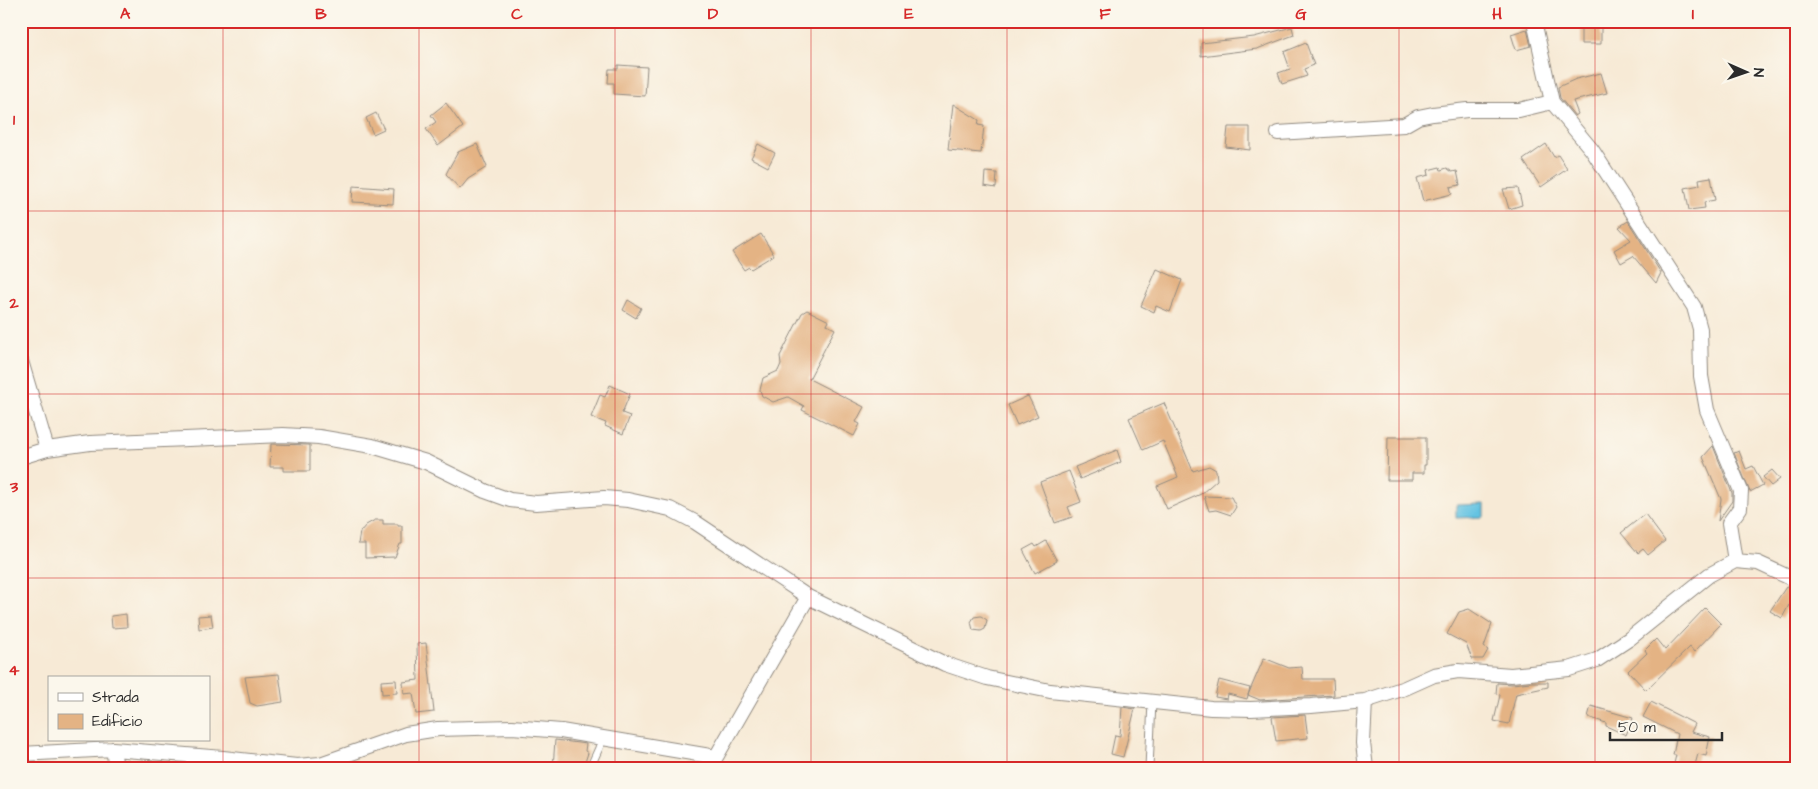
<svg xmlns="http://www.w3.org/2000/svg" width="1818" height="789" font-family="'Architects Daughter',sans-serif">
  <rect width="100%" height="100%" fill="#fbf7ec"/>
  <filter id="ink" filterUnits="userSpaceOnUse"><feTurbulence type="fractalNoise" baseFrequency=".02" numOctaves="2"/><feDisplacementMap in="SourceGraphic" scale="10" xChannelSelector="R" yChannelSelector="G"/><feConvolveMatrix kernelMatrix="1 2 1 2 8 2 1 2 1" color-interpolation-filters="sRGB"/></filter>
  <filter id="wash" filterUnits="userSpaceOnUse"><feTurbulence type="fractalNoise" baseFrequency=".0096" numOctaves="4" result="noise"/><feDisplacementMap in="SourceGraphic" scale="20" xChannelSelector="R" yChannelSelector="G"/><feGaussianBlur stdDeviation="1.12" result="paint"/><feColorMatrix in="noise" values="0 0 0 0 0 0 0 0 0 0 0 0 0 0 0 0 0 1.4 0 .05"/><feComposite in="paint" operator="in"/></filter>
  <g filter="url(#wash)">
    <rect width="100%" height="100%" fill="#f7ead6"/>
    <path fill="#63c3e2" stroke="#477786" d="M1484 504V517L1456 518V505Z"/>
    <g id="blocks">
      <path fill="#e4b384" d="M1581 21H1601V44H1581Z
        M1292 27 1294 35 1257 49 1201 56V43L1254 37Z
        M1527 29 1531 46 1516 50 1511 34Z
        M1306 43 1314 65 1304 69 1307 76 1282 84 1278 73 1290 69 1284 52Z
        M618 65 647 67 645 96 614 94V83H608L609 69H618Z
        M1601 73 1607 93 1573 101 1578 114 1575 116 1560 98 1558 87 1576 79Z
        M446 103 463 127 438 146 426 129 436 122 431 115Z
        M953 104 979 120 978 125 984 126 981 153 948 150Z
        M376 113 384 129 373 134 366 118Z
        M1228 127H1250V150L1226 147Z
        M477 144 487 167 468 179 460 189 446 174 449 168 458 152Z
        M758 144 775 153 768 167 751 158Z
        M1546 144 1554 157 1558 155 1567 169 1541 187 1523 160Z
        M1440 167 1441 170 1447 168 1452 172 1457 171 1460 185 1450 187 1452 194 1423 201 1417 178 1429 175 1428 170Z
        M985 172 997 173 996 188 984 186Z
        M1711 177 1715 200 1704 202 1705 208 1689 210 1685 188 1700 185 1699 179Z
        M353 186 394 189 393 204 352 202Z
        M1518 188 1522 205 1509 209 1503 189Z
        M1628 221 1661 273 1656 283 1633 256 1621 263 1614 250 1631 240 1619 227Z
        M761 234 774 255 751 269 749 267 744 270 732 252Z
        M1157 269 1182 280 1170 312 1156 306 1154 312 1141 306Z
        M628 300 641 308 636 318 623 310Z
        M807 310 829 321 827 325 835 329 809 379 864 407 856 422 860 424 854 436 802 410 804 406 788 397 773 402 762 396 760 390 763 378 778 371 781 364 780 356 802 313Z
        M610 385 630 394 622 413 630 416 623 434 605 426 606 423 591 417 600 395 605 397Z
        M1028 396 1038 416 1017 425 1008 405Z
        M1164 403 1193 471 1209 466 1216 470 1217 480 1201 494 1167 509 1157 486 1178 477 1163 441 1143 450 1129 418Z
        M1388 437H1426V465H1424V473H1412V480H1387Z
        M271 444 310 445V471H284V467H270Z
        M1713 446 1732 493V501L1718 521 1721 499 1703 457Z
        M1117 450 1121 462 1080 479 1075 467Z
        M1739 451 1746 469 1753 466 1763 485 1750 492 1734 453Z
        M1772 470 1780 479 1771 486 1763 477Z
        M1069 471 1081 502 1068 507 1072 517 1055 523 1040 482Z
        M1204 496 1231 497 1236 507 1231 515 1216 510 1209 511Z
        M1645 514 1665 541 1648 555 1643 549 1638 553 1621 533Z
        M375 520H383V524H398V526H402V544H400L395 557 365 558V544H358L360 532 366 525Z
        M1046 541 1057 561 1035 573 1023 550 1034 544 1036 547Z
        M1786 587 1797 593V610L1789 605 1782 618 1770 611Z
        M1705 608 1721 624 1694 652 1690 647 1646 690 1628 671 1647 653 1645 650 1656 639 1665 650Z
        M1469 609 1492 624 1484 647 1488 650 1483 659H1472L1466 644 1447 634 1459 612Z
        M126 614 127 627 112 628 111 616Z
        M211 615 213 627 199 629 198 616Z
        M981 616 987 620 985 629 981 631 973 630 971 622 974 617Z
        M426 643 434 712 416 714 413 693 404 694 403 682 418 680 417 644Z
        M1264 658 1289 668 1302 667 1303 679H1333L1334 695 1260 700 1248 695Z
        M279 674 283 702 257 706 250 703 245 677Z
        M396 680 397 693 382 694 381 681Z
        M1219 680 1250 688 1247 699 1228 694 1227 699 1215 697Z
        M1531 682H1548V687L1516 694 1509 724 1494 721 1500 695 1496 694 1497 683 1512 684Z
        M1651 702 1695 724 1691 732 1710 737 1706 756 1698 754 1695 765H1691L1690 768H1673L1676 755H1673L1677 734 1643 717Z
        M1591 706 1633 718 1626 735 1606 726V723L1588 717Z
        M1122 707 1135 709 1123 757 1111 754 1115 735 1120 736Z
        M1305 715 1308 738 1276 741 1272 717Z
        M555 740 586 744 585 751 588 753 584 765H576V768H553Z"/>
    </g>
  </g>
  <g filter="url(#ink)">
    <use href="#blocks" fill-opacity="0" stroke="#918a80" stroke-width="1"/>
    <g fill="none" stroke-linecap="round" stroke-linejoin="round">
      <defs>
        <path id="lane" d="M590 768 603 739
          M712 768 716 757
          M1149 768 1152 702"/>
        <path id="street" d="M1534 21 1552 102 1592 150 1694 307 1700 329 1701 376 1707 410 1741 491 1740 508 1729 523 1735 561
          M1278 133 1404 125 1418 117 1433 114 1467 110H1519L1552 102
          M21 361 47 449
          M21 457 47 449 90 443 283 435 319 437 372 446 426 462 485 491 510 500 536 503 604 498 628 500 670 509 695 522 808 597 945 664 987 678 1050 691 1211 708 1251 709 1311 706 1365 701 1405 688 1434 675 1458 671 1511 675 1569 669 1597 660 1629 639 1709 575 1735 561 1758 563 1797 581
          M1365 701 1363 743 1366 768
          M113 749 116 768
          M21 754 113 749 223 758 297 766 320 764 406 734 438 729 512 727 561 731 716 757 808 597"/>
      </defs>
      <use href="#lane" stroke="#918a80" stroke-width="9"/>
      <use href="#street" stroke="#918a80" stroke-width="16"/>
      <use href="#lane" stroke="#fff" stroke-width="7"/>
      <use href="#street" stroke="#fff" stroke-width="14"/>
    </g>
  </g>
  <path fill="none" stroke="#d62828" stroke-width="1" stroke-opacity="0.55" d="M223 21V768M419 21V768M615 21V768M811 21V768M1007 21V768M1203 21V768M1399 21V768M1595 21V768M21 211H1797M21 394H1797M21 578H1797"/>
  <rect width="1818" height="789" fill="none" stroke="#fbf7ec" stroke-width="55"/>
  <rect x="48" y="676" width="162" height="65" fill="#fbf7ec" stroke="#a8a59f"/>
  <rect x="58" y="693" width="25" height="8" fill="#ffffff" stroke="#a8a59f"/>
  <text x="92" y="702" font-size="15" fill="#2b2b2b">Strada</text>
  <rect x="58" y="714" width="25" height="15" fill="#e4b384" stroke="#a8a59f"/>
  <text x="92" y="726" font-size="15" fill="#2b2b2b">Edificio</text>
  <g transform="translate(1746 72) rotate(92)" stroke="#fbf7ec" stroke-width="4" paint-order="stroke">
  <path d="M0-4L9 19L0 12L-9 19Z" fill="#2b2b2b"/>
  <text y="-8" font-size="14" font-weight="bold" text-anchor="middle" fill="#2b2b2b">N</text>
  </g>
  <path d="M1610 732v8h112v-8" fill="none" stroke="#2b2b2b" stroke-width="2.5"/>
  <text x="1618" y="732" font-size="15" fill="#2b2b2b" stroke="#fbf7ec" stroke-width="4" paint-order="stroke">50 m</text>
  <rect x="28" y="28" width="1762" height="734" fill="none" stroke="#d62828" stroke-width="2"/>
  <g font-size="16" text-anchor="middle" font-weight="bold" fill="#d62828">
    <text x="125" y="19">A</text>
    <text x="321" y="19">B</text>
    <text x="517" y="19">C</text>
    <text x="713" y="19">D</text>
    <text x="909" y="19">E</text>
    <text x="1105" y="19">F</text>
    <text x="1301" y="19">G</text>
    <text x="1497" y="19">H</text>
    <text x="1693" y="19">I</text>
    <text x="14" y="125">1</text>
    <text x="14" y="308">2</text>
    <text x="14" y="492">3</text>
    <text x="14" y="675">4</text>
  </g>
</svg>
